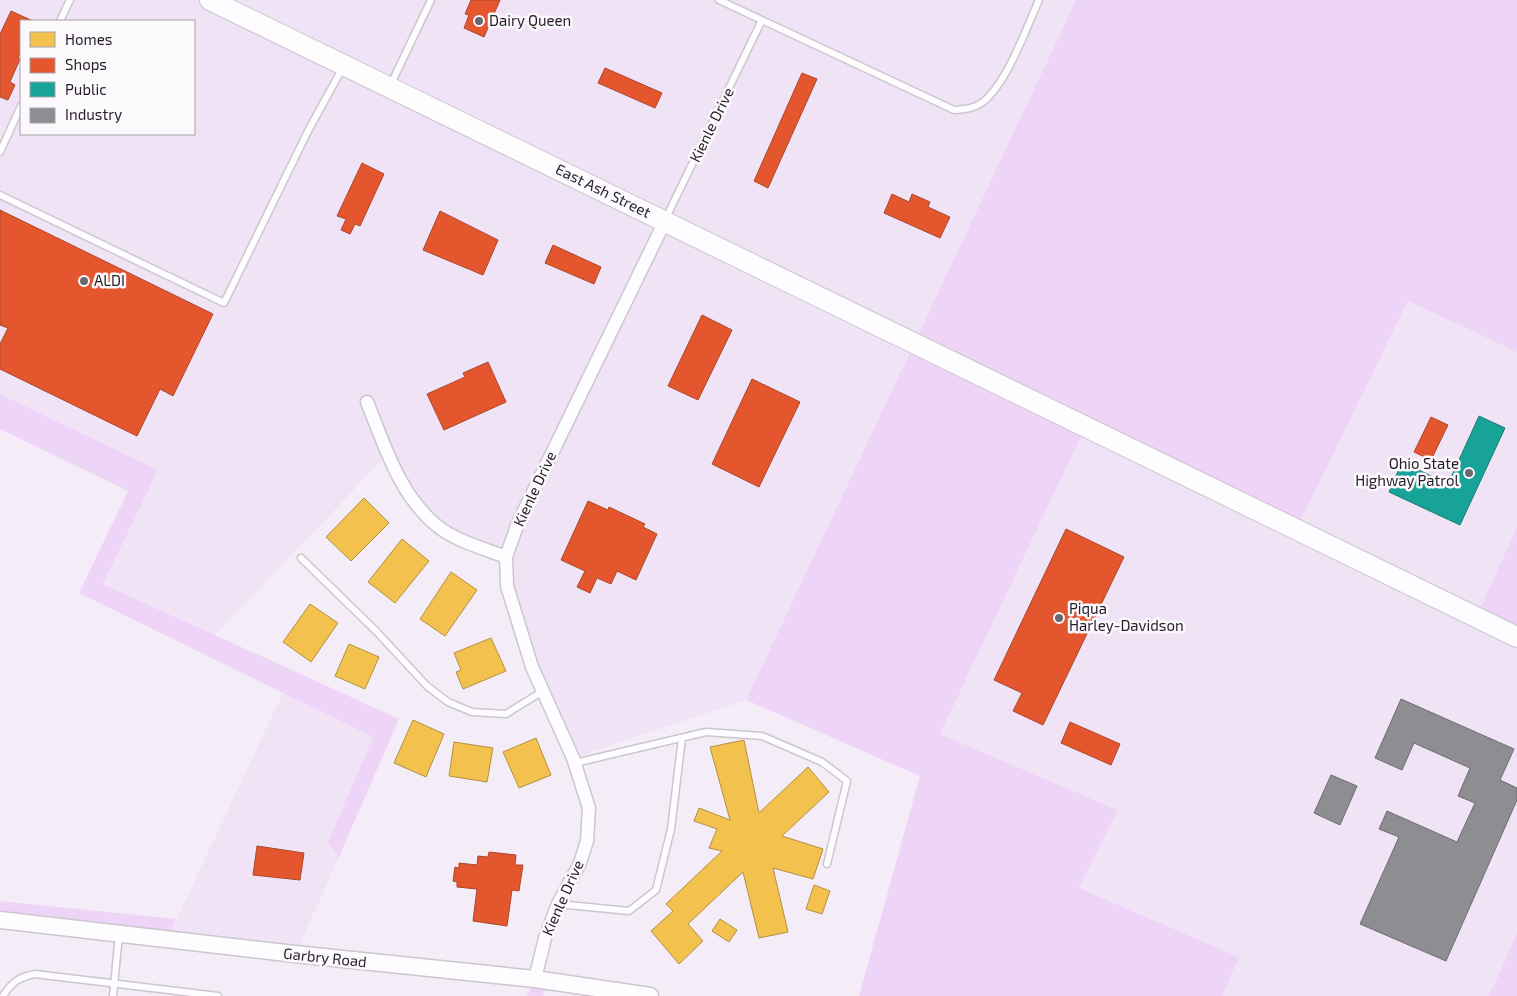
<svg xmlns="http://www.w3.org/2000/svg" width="1517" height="996" font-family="'Exo 2',sans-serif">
  <rect width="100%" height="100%" fill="#f4ecf7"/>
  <path fill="#f0e3f6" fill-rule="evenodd" d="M0 0H1076L746 700 573 758 532 667 506 557 437 526 388 454 215 635 102 583 158 470 0 394ZM21 21H194V134H21Z
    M1408 301 1517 352V527L1477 617 1517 637V933L1489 996H1222L1239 957 1079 888 1118 810 940 734 1085 428 1296 530Z
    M283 693 374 737 328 842 339 857 295 954 167 940Z"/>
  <path fill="#eed5f8" d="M1076 0H1517V352L1408 301 1296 530 1085 428 940 734 1118 810 1079 888 1239 957 1222 996H859L920 776 746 700Z
    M0 394 158 470 103 584 399 719 339 857 328 842 373 737 79 593 128 491 0 429Z
    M1517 527V637L1476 617Z
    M0 901 176 919 167 940 0 920Z
    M1517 933V996H1489Z
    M535 979 549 981 543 996H527Z"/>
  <path fill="#f2c14e" stroke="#b49042" d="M364 498 389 523 351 561 326 537Z
    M402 539 429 561 395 603 368 582Z
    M451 572 477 590 445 636 420 619Z
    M310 604 338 623 311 662 283 642Z
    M491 638 506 671 463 689 456 672 461 670 454 653Z
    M349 644 379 657 365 689 335 676Z
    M413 720 444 734 426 777 394 763Z
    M536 738 551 775 519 788 503 752Z
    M744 740 759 813 808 767 829 792 782 836 823 849 813 879 773 868 788 932 759 938 743 872 688 924 703 941 679 964 651 931 673 911 666 904 722 851 709 848 717 829 694 821 699 808 730 820 710 747Z
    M454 742 493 748 487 782 449 776Z
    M814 885 830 891 822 914 806 909Z
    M720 919 737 930 729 942 712 931Z"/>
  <path fill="#e4572e" stroke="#aa462c" d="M471 0H500L484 37 464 28 469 15 465 14Z
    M11 11 33 21H21V50L18 58 20 59 10 82 15 85 8 100 0 97V34Z
    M605 68 662 93 655 108 598 83Z
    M802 73 817 79 768 188 754 181Z
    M362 163 384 174 360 226 355 224 350 234 341 230 346 219 337 216Z
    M892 194 909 202 912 194 930 202 928 207 950 217 940 238 884 213Z
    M0 210 213 314 173 396 160 389 137 436 0 369V344L8 328 0 325Z
    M440 211 498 240 483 275 423 250Z
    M553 245 601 267 594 284 545 263Z
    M702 315 732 330 698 400 668 386Z
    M488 362 506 402 444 430 427 394 465 377 463 373Z
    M752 379 800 402 759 487 712 464Z
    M1431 417 1448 425 1431 460 1414 452Z
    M588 501 608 510 609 507 645 524 643 527 657 534 636 580 617 571 611 584 597 578 590 593 577 587 585 571 561 560Z
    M1066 529 1124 557 1043 725 1013 711 1022 693 994 680Z
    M1070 722 1120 744 1111 765 1061 743Z
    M257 846 304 853 300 880 253 875Z
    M489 852 516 855 515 865H523L519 891 512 890 507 926 473 921 477 889 457 887V882L453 881 455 867 459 868V863L477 865 478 856 488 857Z"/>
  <path fill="#17a398" stroke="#1b7b76" d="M1479 416 1505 428 1460 525 1389 492 1402 462 1448 484Z"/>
  <path fill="#8d8d92" stroke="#6e6c72" d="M1401 699 1514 749 1500 780 1517 788V800L1446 961 1360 924 1399 837 1379 829 1387 811 1457 842 1475 803 1458 796 1470 768 1414 743 1402 770 1375 758Z
    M1331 775 1357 786 1340 825 1314 813Z"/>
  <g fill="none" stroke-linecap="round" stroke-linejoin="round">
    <defs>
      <path id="service" d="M719 0 954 110C965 109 974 109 983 102 1007 83 1026 29 1039 0
        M60 21 70 0
        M391 84 431 0
        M0 152 21 106
        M0 195 224 303 308 131 342 69
        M665 220 762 20
        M301 558 376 631 427 686 448 702 472 712 506 714 543 691
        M575 763 706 732 762 736 822 762 847 781 827 864
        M558 904 629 911 656 890 671 829 682 738
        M3 996C12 982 19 977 35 974L218 996
        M113 996 119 935"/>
      <path id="minor" d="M367 402C385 446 399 494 436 525 455 541 483 548 506 557
        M535 979 545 938 558 904 580 863 587 841 589 808 573 758 532 667 507 586 506 557 518 523 665 221"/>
      <path id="tertiary" d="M0 920 295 954 535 979 650 996"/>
      <path id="primary" d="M210 0 1517 637"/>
    </defs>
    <use href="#service" stroke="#ccc6ce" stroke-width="9"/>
    <use href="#minor" stroke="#ccc6ce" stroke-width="15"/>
    <use href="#tertiary" stroke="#ccc6ce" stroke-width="19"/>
    <use href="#primary" stroke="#ccc6ce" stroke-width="22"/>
    <use href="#service" stroke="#fdfcfe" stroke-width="6"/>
    <use href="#minor" stroke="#fdfcfe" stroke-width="12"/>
    <use href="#tertiary" stroke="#fdfcfe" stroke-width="16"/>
    <use href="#primary" stroke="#fdfcfe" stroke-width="20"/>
  </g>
  <g fill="#6d676f" stroke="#fcf9fd" stroke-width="2">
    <circle cx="479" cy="21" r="5"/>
    <circle cx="84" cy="281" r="5"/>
    <circle cx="1469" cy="473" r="5"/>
    <circle cx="1059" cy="618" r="5"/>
  </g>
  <g text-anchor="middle" stroke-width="5" stroke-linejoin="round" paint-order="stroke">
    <g font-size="15" fill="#241f26" stroke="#fcf9fd" text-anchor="start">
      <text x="489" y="26">Dairy Queen</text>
      <text x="94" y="286">ALDI</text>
      <text x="1459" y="469" text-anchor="end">Ohio State<tspan x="1459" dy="17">Highway Patrol</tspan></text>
      <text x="1069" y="614">Piqua<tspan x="1069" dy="17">Harley-Davidson</tspan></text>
    </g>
    <g font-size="15" fill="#241f26" stroke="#fcf9fd">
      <text transform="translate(712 125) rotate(-64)" y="5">Kienle Drive</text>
      <text transform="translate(603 191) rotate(26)" y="5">East Ash Street</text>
      <text transform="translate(535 489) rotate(-65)" y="5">Kienle Drive</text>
      <text transform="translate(563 898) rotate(-66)" y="5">Kienle Drive</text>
      <text transform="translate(325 958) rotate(6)" y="5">Garbry Road</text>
    </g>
  </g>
  <rect x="20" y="20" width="175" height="115" fill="#fcf9fd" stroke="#a6a2a7"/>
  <rect x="30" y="32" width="25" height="15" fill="#f2c14e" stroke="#a6a2a7"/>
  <text x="65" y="45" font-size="15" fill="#241f26">Homes</text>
  <rect x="30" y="58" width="25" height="15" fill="#e4572e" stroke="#a6a2a7"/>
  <text x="65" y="70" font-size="15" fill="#241f26">Shops</text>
  <rect x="30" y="82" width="25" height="15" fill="#17a398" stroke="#a6a2a7"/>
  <text x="65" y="95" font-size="15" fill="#241f26">Public</text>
  <rect x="30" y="108" width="25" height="15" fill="#8d8d92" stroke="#a6a2a7"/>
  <text x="65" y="120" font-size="15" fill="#241f26">Industry</text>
</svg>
